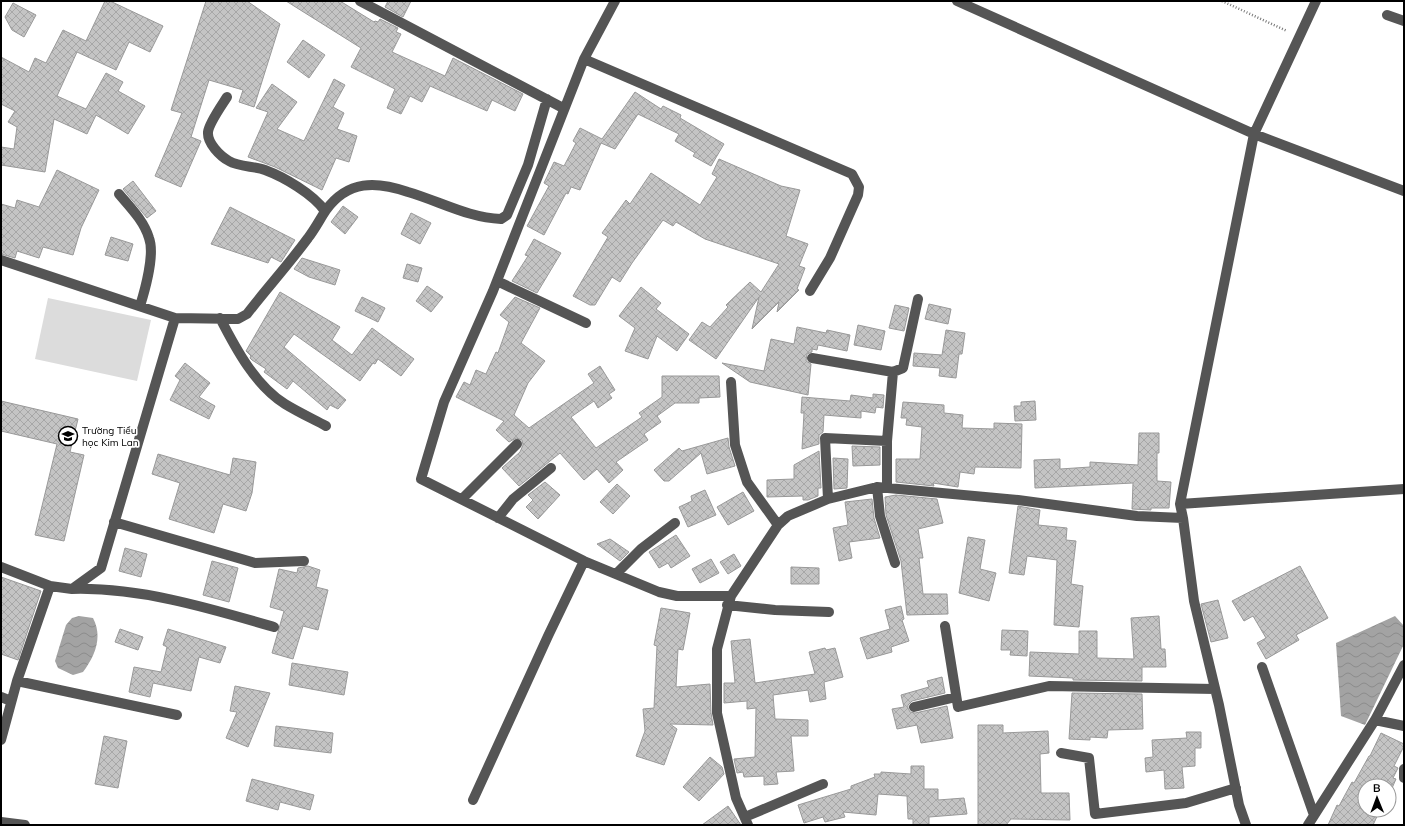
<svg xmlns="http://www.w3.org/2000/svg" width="1405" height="826" font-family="Mulish,sans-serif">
  <defs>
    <pattern id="water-waves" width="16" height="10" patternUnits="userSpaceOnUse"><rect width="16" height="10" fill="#a3a3a3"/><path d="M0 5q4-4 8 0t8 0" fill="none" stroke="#8b8b8b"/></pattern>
    <pattern id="building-cross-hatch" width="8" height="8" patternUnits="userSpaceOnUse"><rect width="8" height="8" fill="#c4c4c4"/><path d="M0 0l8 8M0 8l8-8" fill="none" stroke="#a7a7a7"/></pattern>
  </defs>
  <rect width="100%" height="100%" fill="#fff"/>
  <path fill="#dcdcdc" d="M48 298 151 320 137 381 35 359Z"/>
  <path fill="url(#water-waves)" d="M79 616 93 618C103 637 95 656 83 672L73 675 58 668 55 661 66 625 72 618Z
    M1395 616 1404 626V644L1365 725 1341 716 1336 643Z"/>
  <path fill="url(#building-cross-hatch)" stroke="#999" d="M105 1H110L163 26 150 52 129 42 116 70 77 52 57 96 86 109 106 73 123 82 118 91 145 106 128 134 96 115 87 134 54 119 45 172 1 165V147L14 149 17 127 8 122 15 111 1 104V57L29 72 35 58 46 63 63 30 86 41Z
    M206 1H247L280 24 254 107 239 102 243 90 209 80 191 137 201 141 181 187 155 176 182 113 171 110Z
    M286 1H340L374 22 375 21 378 22 380 19 398 28 396 32 401 34 392 52 445 76 453 58 523 94 515 111 492 100 487 111 430 86 422 102 410 96 401 114 387 108 395 89 351 67 361 48Z
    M388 1H411L403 17 385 7Z
    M13 3 36 15 24 37 12 30 5 17Z
    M303 40 325 55 309 78 287 62Z
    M334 79 345 85 333 107 344 113 337 129 357 136 349 162 336 158 322 190 275 167 248 157 268 112 256 108 272 84 297 102 277 129 304 141Z
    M635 92 661 109 663 106 681 115 680 118 724 144 711 166 693 156 695 153 675 141 679 134 638 114 615 149 601 143 580 190 571 187 568 194 566 193 544 235 527 226 549 186 544 183 554 162 564 166 576 143 573 141 580 128 602 139Z
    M719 159 781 186 800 190 786 236 808 244 799 266 805 268 797 289 799 290 777 312 779 302 752 329 759 297 716 359 689 340 702 322 710 327 728 307 726 305 750 282 761 292 779 264 705 239 676 222 673 226 663 220 632 263 620 282 612 277 595 305H590L573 296 608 237 602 233 626 200 630 204 651 173 700 205 717 177 712 174Z
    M57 170 99 190 81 228 73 255 43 247 39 258 17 251 15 258 1 254V204L15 208 17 200 39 207Z
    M133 181 156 211 147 218 123 189Z
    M343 206 358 217 345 234 331 222Z
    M230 207 295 240 281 262 271 257 268 263 211 244Z
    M411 213 431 223 420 244 401 234Z
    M111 237 133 244 128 261 105 255Z
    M534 239 561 253 537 293 512 281 528 256 525 255Z
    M302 258 340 270 335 285 309 277 294 269Z
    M407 264 422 268 418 282 403 278Z
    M427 286 443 297 431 312 416 301Z
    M641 287 661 303 656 309 689 334 677 351 657 336 648 359 625 351 635 328 619 316Z
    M280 292 340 327 332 340 352 355 372 328 414 359 401 376 378 359 375 364 373 363 360 381 294 334 284 347 346 400 338 409 330 405 327 410 293 381 287 389 264 372 266 369 252 360 250 358 251 356 246 351Z
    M362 297 385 308 378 322 355 311Z
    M515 297 540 308 521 343 545 361 528 383 514 415 529 428 594 383 588 374 600 366 615 390 609 394 612 398 598 408 594 401 571 417 596 448 642 417 639 413 662 397V376H719L720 397 699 398V403H675L657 416 661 422 644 434 648 440 616 462 623 470 609 483 597 469 584 480 560 453 519 486 502 468 520 452 523 445 522 440 516 438 509 442 496 430 504 421 456 397 464 382 470 385 476 370 486 374 496 352 498 353 509 322 500 315Z
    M929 304 951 309 948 324 925 319Z
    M895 305 909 308 904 331 889 328Z
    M858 325 885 331 881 350 854 345Z
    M797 327 826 333 827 330 850 335 847 351 818 345 817 350 812 349V352L807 354 806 361 811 364 808 395 750 382 722 363 764 371 771 339 794 344Z
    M946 330 965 333 962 354H959L956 378 939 376 940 368 913 366 914 353 942 355Z
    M185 363 210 383 199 397 215 406 209 419 170 400 180 380 175 376Z
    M873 394 884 395 883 408 876 407 875 413 861 411V418L824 415 823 432 819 435V444L802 449 804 413H801L802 397 850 401 851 395 873 398Z
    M1 401 78 419 70 452 84 455 64 541 35 535 57 444 1 431Z
    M1035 401 1036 420 1015 421 1014 406H1021V402Z
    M903 402 944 405V413L963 415 962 428 994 429V423L1022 424 1021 468 975 467 974 474 960 472 958 487 933 483 934 486 896 482V459H920L922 427 906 425 907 418H901Z
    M1139 433H1159V453H1157V481L1171 482 1169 508H1151V510L1132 509 1133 483 1035 488 1034 460 1060 459V469L1090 467V462L1138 465Z
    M728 438 729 447 735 466 707 474 701 453 669 481H664L654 470 679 448 682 451Z
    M852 446 880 447V465L853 466Z
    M819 451 821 488H818V496L808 500H803V496L767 497V480L794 479V465Z
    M158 454 230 475 233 458 256 462 252 493 246 511 223 504 214 533 169 519 180 483 152 474Z
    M833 458 848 459 847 488 834 489Z
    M545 482 560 495 538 519 526 507 533 500 528 495Z
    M617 484 630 496 613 514 600 502Z
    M705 490 716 515 688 527 679 507 692 501 691 496Z
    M743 492 754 511 728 525 717 507Z
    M896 495 937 499 943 523 918 529 923 558H919L923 594H947L948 614 907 615 901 561 886 515 885 497Z
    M872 499 874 518 880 538 849 542 852 558 839 561 833 528 848 525 845 502Z
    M1018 506 1040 510 1038 525 1067 528 1066 540 1076 541 1071 584 1083 586 1079 627 1054 625 1057 560 1027 556 1024 575 1009 573Z
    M676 535 690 556 671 568 668 563 659 568 649 552Z
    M968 537 985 540 980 569 996 573 989 601 959 593Z
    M610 539 629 552 620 561 597 544Z
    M125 548 147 554 141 577 119 571Z
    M734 554 741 566 728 574 720 562Z
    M711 559 719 573 700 583 692 569Z
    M212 561 238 568 229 602 203 595Z
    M308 566 320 570 316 587 328 590 318 630 303 626 293 659 272 653 284 611 270 607 279 569 297 573 298 568Z
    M1300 566 1328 618 1296 635 1299 640 1266 659 1257 643 1266 638 1253 616 1244 621 1232 601Z
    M791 567 819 568V584H791Z
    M1 577 41 591 18 660 1 654Z
    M1218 600 1228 638 1211 642 1201 604Z
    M901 606 904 619 902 620 909 641 891 647 892 652 867 659 860 638 890 629 885 610Z
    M661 608 690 613 683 650 678 649 676 687 710 684 711 713 713 725 670 724 677 729 664 765 636 756 645 731 643 709 654 708 657 646 654 645Z
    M1159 616 1161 649H1165L1166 667H1142V681L1073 680V678L1029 676 1030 652 1079 654V631H1097V658L1134 659 1131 618Z
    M120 629 143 637 138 650 115 642Z
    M168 629 226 647 220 663 199 657 191 691 153 683 150 697 129 692 134 667 161 672 167 647 163 645Z
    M1002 630 1028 631 1027 656 1010 655 1011 650H1001Z
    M750 639 755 683 815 674 809 652 825 648 826 650 835 648 843 677 824 682 826 699 810 702 808 690 773 695 775 719 808 720V736H791L794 771 776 772 778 784 764 785V776L744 777 743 772 737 773 734 759 755 757 756 708 747 709V701L724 703V683H735L731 641Z
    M292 663 348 672 344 695 289 685Z
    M942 677 945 693 912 701 908 705V708L910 712 915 713 947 706 953 738 921 743 917 725 897 729 892 709 904 707 901 695 929 687 927 681Z
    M235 686 270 693 248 747 226 738 237 712 230 711Z
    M1072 693 1142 694 1143 729 1108 730 1107 738 1090 737V740L1069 739Z
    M978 725H1003V733L1048 731 1049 753 1040 754 1041 793H1069L1070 820 1011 819 1006 825H978Z
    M276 726 333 733 331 753 274 746Z
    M1186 732H1201V748H1195V766L1182 767 1184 788 1165 789 1164 770 1146 772 1145 758 1153 757 1152 740 1187 738Z
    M1381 733 1404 744V746L1394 766 1398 768 1393 778 1396 779 1389 795V786H1365V810H1380L1373 825H1328L1337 805 1339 806 1352 782 1354 783 1369 756H1370Z
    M104 736 127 741 118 788 95 784Z
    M710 757 722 767 724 774 699 801 683 787Z
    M911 766H924V789H938V800L964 798 967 814 929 817V825H913V819H908L907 796 878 794 876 815 843 812 845 817 825 822 823 817 804 823 798 805 851 789V786L875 777 874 774H881V772L911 774Z
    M252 779 314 795 310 810 280 802 278 810 246 801Z
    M728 806 741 825H702Z"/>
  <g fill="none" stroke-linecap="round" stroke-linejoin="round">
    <path stroke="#777" stroke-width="2.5" stroke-dasharray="1 2" stroke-linecap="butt" d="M1222 1 1287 31"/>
    <path stroke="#555" stroke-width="10" d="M360 1 563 108
      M615 1 584 59 493 291 444 402 421 479 584 561 659 592 677 596H731
      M957 1 1254 134 1404 191
      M1387 15 1404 21
      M584 59 852 174 859 187 858 195 830 258 810 291
      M227 97C222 105 209 123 208 132 207 143 220 156 229 161 239 167 254 166 265 170 284 177 313 194 325 211
      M119 194C130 207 144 221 149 238 155 254 145 290 140 306
      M1 260 175 318 101 568 72 589 50 586 17 681 1 740
      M497 281 586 323
      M175 318 238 319 247 314C267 288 289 264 308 238 315 229 320 219 326 210 348 180 376 181 408 192 439 201 469 218 501 219L507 215 528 165 547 99
      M220 318C236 349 255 385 285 404 298 412 313 419 326 426
      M812 358 893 372 887 441V488
      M893 372 903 368 918 299
      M731 382 735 445 747 482 778 525
      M877 487 880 516 895 563
      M462 499 517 444
      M828 499 825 438 887 441
      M1180 504 1404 489
      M498 518 513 499 551 468
      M114 522 255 563 304 561
      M1 567 50 586
      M616 574 641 549 675 523
      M72 589C139 587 209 608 274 627
      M727 605 775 610 829 612
      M945 626 958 707 1049 686 1215 689
      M1262 667 1314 815
      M17 681 177 715
      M1 697 11 701
      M914 707 956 697
      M1375 720 1404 726
      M1061 753 1089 758 1095 814 1186 803 1236 788
      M1404 769V778
      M473 800 548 636 584 561
      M745 817 823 784
      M1 822 25 825
      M748 825 736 798 717 713V649L731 596 778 525 788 516 828 499 877 487 1018 500 1137 516 1183 518
      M1246 825 1239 805 1219 705 1194 601 1183 518 1180 504 1254 134 1316 1
      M1308 825 1375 720 1404 665"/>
  </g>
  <defs>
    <symbol id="school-ring" viewBox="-11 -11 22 22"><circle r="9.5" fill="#fff" stroke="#000" stroke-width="1.5"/><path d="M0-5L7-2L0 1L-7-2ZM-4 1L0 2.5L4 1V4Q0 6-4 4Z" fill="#000"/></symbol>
  </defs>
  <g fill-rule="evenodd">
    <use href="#school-ring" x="57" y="425" width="22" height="22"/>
  </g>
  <g text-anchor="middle" stroke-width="3.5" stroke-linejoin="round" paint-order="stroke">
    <g font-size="10" fill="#000" stroke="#fff" text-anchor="start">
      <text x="82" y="434">Trường Tiểu<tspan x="82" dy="12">học Kim Lan</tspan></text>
    </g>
  </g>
  <rect width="1405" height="826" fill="none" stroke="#000000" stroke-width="4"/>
  <g transform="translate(1377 798) rotate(359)"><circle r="19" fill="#ffffff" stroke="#999999"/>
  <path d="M0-3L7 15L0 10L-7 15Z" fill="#000000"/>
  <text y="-6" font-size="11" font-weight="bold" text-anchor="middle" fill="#000000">B</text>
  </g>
</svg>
